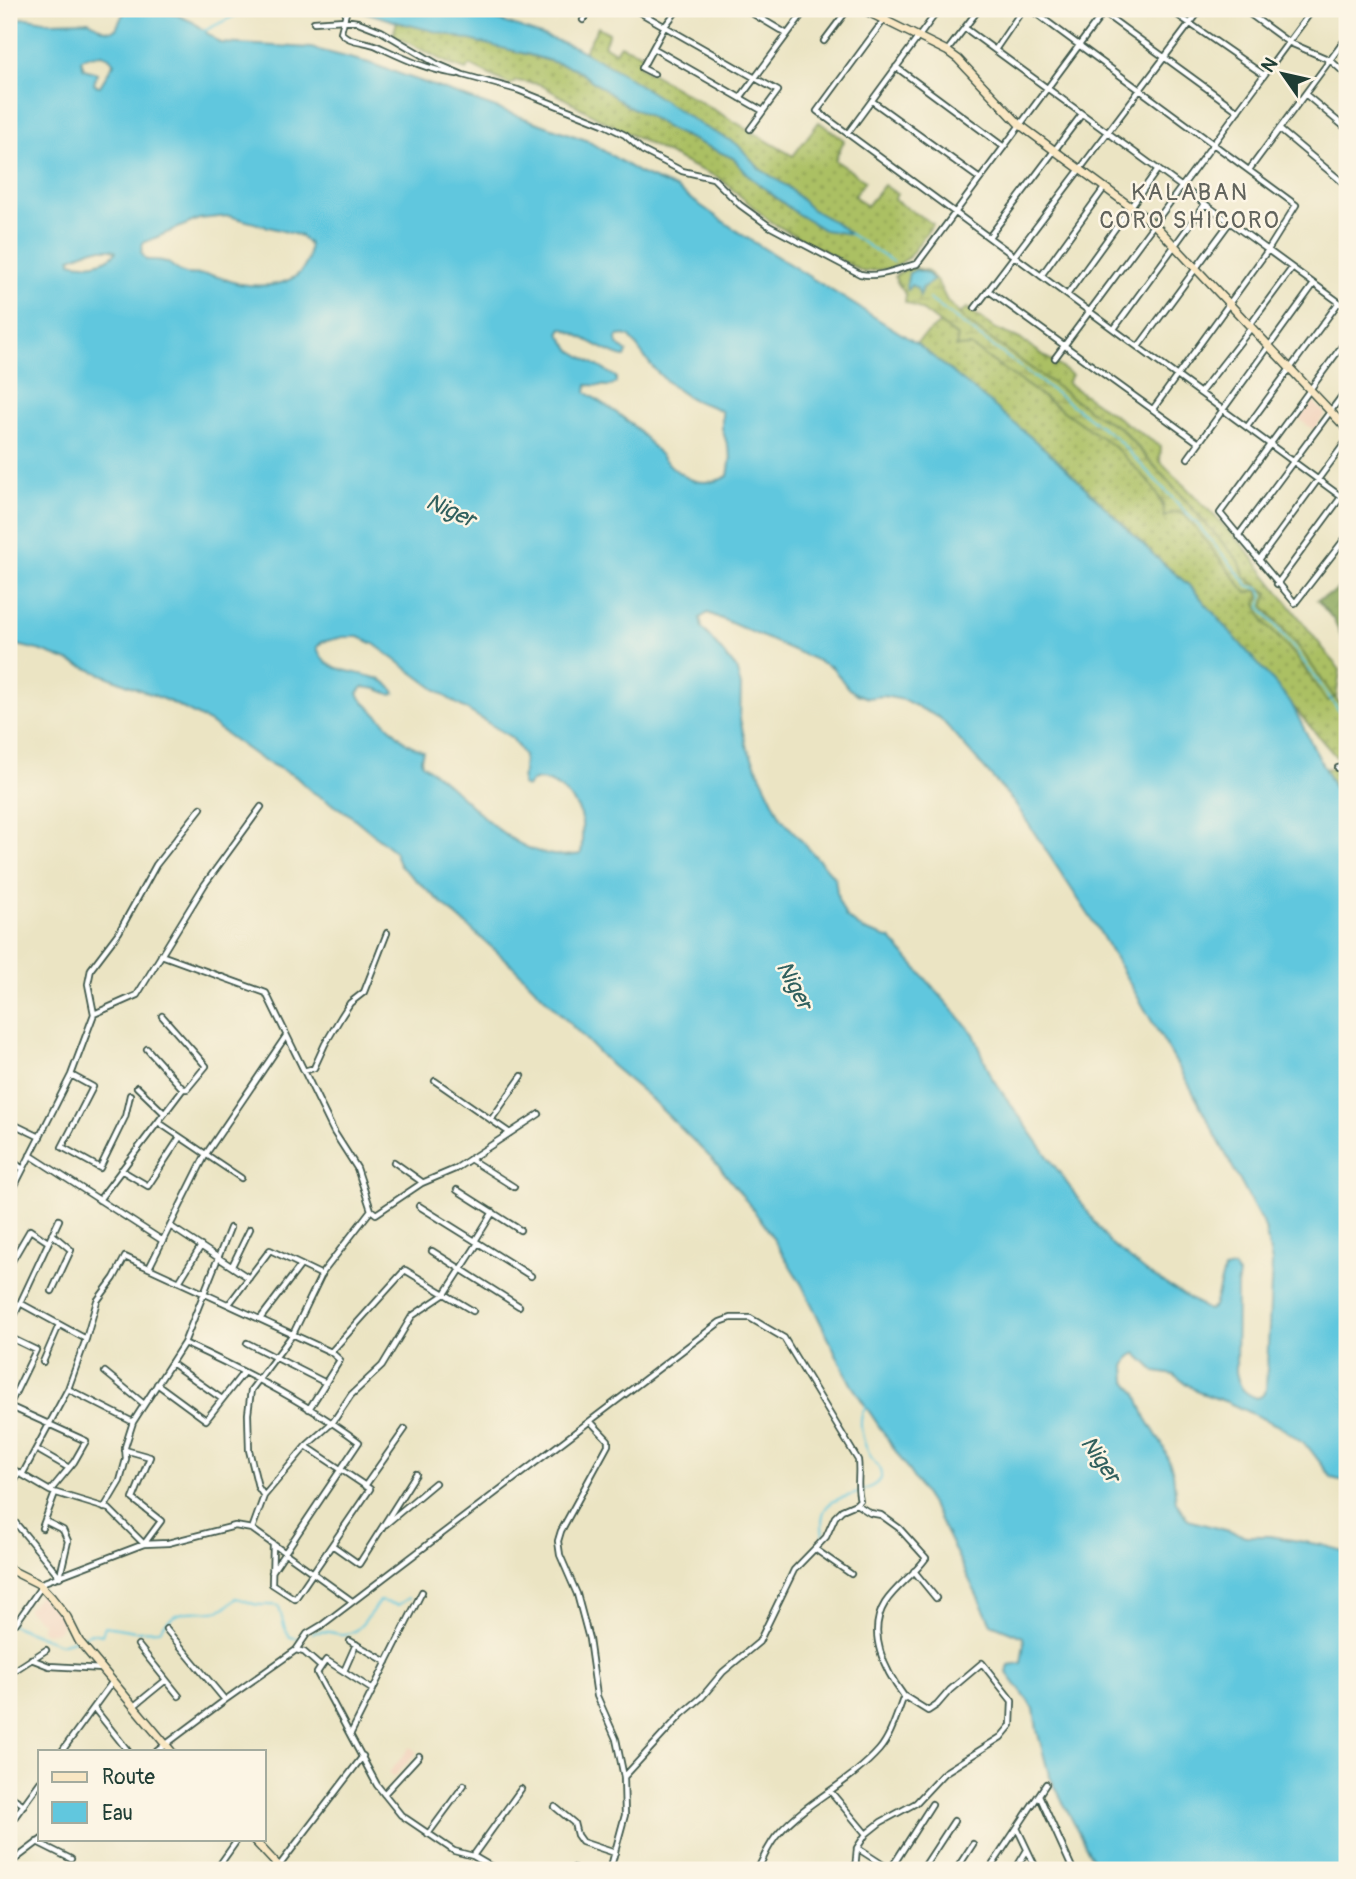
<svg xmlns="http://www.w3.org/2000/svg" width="1356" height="1879" font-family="Pangolin,sans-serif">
  <defs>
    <pattern id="grass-dots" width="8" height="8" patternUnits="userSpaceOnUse" patternTransform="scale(1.75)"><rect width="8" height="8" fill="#abc064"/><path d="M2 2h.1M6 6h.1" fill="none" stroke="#8b9d53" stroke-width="1.8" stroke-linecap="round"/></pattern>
    <pattern id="forest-crowns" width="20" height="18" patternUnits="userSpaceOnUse" patternTransform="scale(1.75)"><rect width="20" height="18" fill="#88a65a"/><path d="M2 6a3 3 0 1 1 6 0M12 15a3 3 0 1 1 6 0" fill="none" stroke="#6f884b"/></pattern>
    <pattern id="wetland-marsh" width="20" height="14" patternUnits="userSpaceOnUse" patternTransform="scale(1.75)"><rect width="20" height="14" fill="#abc064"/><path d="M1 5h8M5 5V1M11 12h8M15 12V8" fill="none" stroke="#8b9d53"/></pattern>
  </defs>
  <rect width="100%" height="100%" fill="#fcf5e5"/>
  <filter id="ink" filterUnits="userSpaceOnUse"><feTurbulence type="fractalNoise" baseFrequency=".0143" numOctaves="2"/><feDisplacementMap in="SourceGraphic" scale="14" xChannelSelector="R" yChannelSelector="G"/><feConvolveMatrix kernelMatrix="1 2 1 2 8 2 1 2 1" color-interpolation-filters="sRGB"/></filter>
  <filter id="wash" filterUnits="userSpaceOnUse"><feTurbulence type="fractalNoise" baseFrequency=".00686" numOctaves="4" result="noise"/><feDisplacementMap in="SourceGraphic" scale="28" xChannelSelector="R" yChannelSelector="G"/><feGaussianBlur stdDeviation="1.57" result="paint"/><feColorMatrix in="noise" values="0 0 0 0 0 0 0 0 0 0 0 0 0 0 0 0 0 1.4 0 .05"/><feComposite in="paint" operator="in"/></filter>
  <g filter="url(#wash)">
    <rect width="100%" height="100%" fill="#ebe4c3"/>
    <path fill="#f2d4be" d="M1311 399 1325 414 1314 430 1298 418Z
      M42 1591 57 1606 59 1613 66 1620 58 1631 46 1633 41 1630 42 1622 27 1610Z
      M410 1747 417 1752 394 1777 389 1773Z"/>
    <path fill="url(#grass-dots)" stroke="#657e4c" stroke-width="2" d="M397 22 465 37 574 68 626 105 649 116 669 129 733 158 772 195 796 213 824 229 836 223 811 209 788 187 760 169 737 144 704 127 584 52 598 27 609 33 604 45 615 52 620 45 645 55 639 66 793 156 819 122 844 140 835 160 865 181 854 196 867 206 884 185 897 194 894 200 933 224 908 258 893 268 863 272 772 223 718 177 694 167 602 120 539 84 517 81 510 85 470 65 466 70 452 65 393 35Z
      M967 308 996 329 1020 339 1072 375 1067 383 1161 447 1160 461 1241 543 1340 670 1336 699 1347 711V813L1324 769 1344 766 1192 588 1158 559 1053 456 916 343 940 323 958 338 956 347 971 346C997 365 1024 383 1050 402 1088 428 1158 468 1165 517L1173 512 1184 514 1247 593 1255 590 1259 591 1264 622 1296 656 1327 701 1334 698 1299 647 1264 607 1268 593 1245 577 1239 561 1121 428 1096 415 968 323 959 314Z"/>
    <path fill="url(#forest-crowns)" stroke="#547247" stroke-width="2" d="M1347 578V650L1334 620 1317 600 1334 593Z"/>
    <path fill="url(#wetland-marsh)" stroke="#657e4c" stroke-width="2" d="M910 267 928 271 938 283 947 301 968 323 1096 415 1120 428 1239 561 1245 577 1268 594 1264 607 1299 647 1334 697 1327 702 1296 656 1264 622 1256 603 1260 598 1259 591 1255 590 1247 593 1184 514 1173 512 1164 517 1163 503 1150 483 1116 448 971 346 956 347 958 337 922 310 905 302 906 295 897 282 895 276Z"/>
    <path fill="#61c7de" stroke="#408289" stroke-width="2" fill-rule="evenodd" d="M131 9H153L177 15 193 22 220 43 311 48 369 63 586 140 640 173 677 189 744 236 916 343 988 401 1053 456 1158 559 1192 588 1278 687 1290 701 1347 813V1482L1332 1478 1309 1448 1281 1427 1227 1402 1198 1392 1174 1375 1156 1372 1136 1353 1130 1357 1125 1366 1126 1380 1137 1394 1146 1418 1163 1446 1173 1472 1176 1502 1188 1520 1246 1536H1269L1322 1545 1347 1552V1870H1098L1049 1775 1037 1730 1034 1709 1007 1673 1009 1665 1021 1663 1024 1643 1023 1637 991 1624 936 1512 851 1384 802 1285 766 1227 739 1191 718 1165 647 1095 611 1065 515 968 400 866 394 851 350 815 311 791 295 776 262 760 209 722 175 704 84 667 42 651 9 643V27L16 19 27 18 50 22 89 21 102 29 110 31 116 29 124 12ZM102 54 109 57 114 63 100 86H97L94 84 97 73 84 69 81 60 85 57ZM229 216 301 236 309 244C312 283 272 289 241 284 230 282 220 276 209 275 201 274 194 275 186 274 179 273 175 267 168 263 161 259 154 260 146 260L141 252 143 243 199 219ZM93 249H112L116 252C106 264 85 266 71 262V258ZM562 328C577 333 614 357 625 357L627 352 617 344 616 339 618 336 625 335 630 337C649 364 663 383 692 399 702 405 712 404 722 412V428L731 457 728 476C682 500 660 448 631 424 618 412 600 403 586 392L587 385 610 386 616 383V377L571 350 559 333ZM708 613 832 667 848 688 857 694 868 698 883 696 904 700 940 718 1014 802 1098 929 1188 1083 1265 1228 1272 1263 1266 1389 1262 1396 1257 1398C1243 1393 1239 1387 1236 1372L1237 1286 1239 1275 1233 1268 1224 1270 1214 1307 1208 1310 1146 1272 1109 1242 992 1078 974 1034 891 939 864 930 846 917 838 899 835 878 781 818 746 745 740 719 741 686 736 668 702 628 700 618ZM343 637H359L374 644 443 695 512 738 524 756 522 785 526 787 534 780C553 778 574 797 581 815 583 821 582 847 581 854 512 868 473 797 422 764L421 759 423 751 406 743 361 699 358 693 363 687 377 689 392 695 395 693C382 665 325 682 317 647L322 642Z
      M355 9H454L486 16 575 47 620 72 704 127 737 144 760 169 788 187 811 209 836 223 850 234 824 230 796 213 750 177 733 158 669 129 649 116 626 105 574 68 530 55 397 22Z
      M916 270 927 273 934 280 922 288 920 296 917 288 911 285 908 290 906 286 909 273Z"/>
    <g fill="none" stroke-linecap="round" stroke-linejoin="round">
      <path stroke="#61c7de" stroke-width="2" d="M202 32 238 14 284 9
        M850 234 893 262
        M929 299 1115 437 1197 524 1249 586 1260 589 1263 595 1261 608 1297 652 1347 722
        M823 1535C815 1486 855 1506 881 1479 882 1469 877 1466 872 1459 863 1444 855 1419 867 1405
        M9 1624 60 1644 77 1639
        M312 1633C323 1630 329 1632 340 1634 360 1637 369 1612 380 1601L398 1605 409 1598
        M82 1637 91 1633 102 1635 105 1626 135 1631 160 1630C184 1594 214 1627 236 1598 244 1599 247 1602 254 1604 261 1606 270 1604 279 1606L284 1626 290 1637 301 1639"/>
    </g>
  </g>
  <g filter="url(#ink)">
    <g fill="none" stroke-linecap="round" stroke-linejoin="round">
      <defs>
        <path id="street" d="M347 9 341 32C347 42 366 41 377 46 403 58 427 70 457 74
          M634 9 778 91 750 129
          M745 9 787 34
          M892 9 817 111 1347 501
          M1030 9 1296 205 1268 250 1153 409
          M1098 9 1238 111
          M1169 9 1264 75
          M1243 9 1288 42 1330 60 1347 75
          M583 20 591 9
          M314 22 344 20 358 22 381 31 437 64 463 75 518 90 603 124 625 135 643 151 682 171 713 178 740 205 769 226 860 274C881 278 896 269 917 264L1106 9
          M965 28 1347 308
          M824 41 848 9
          M653 48 763 111
          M995 50 1023 9
          M947 51 979 9
          M896 67 1004 147
          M654 74 642 68 665 26 678 9
          M1305 94 1347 129
          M740 98 806 9
          M872 101 980 179
          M1279 129 1347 186
          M848 133 939 9
          M1249 170 1347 37
          M989 237 1082 114
          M1041 276 1105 187
          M989 291 1199 443
          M1067 295 1158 169
          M975 308 1201 9
          M1250 325 1292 268
          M1114 329 1205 204
          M1347 339 1220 513 1295 603 1347 536
          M1138 347 1230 222
          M1055 358 1313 9
          M1200 393 1251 328
          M1247 427 1339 302
          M1188 458 1314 284
          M1238 536 1347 389
          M1259 560 1347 440
          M1277 584 1347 489
          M1338 768 1347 766
          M161 955 266 993 334 1132 357 1168 371 1210 376 1214 422 1183 455 1169 539 1114
          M94 1014 137 995 205 884 261 807
          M147 1049 183 1089
          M304 1071 314 1068 325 1044 341 1017 350 1003 364 992 387 933
          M71 1075 93 1087 62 1147 100 1168 125 1117 130 1095
          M435 1081 510 1133
          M137 1087 164 1113
          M491 1120 522 1076
          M9 1122 40 1137
          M158 1122 241 1178
          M30 1155 163 1241
          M9 1159 23 1169
          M470 1159 514 1187
          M394 1162 422 1182
          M121 1170 148 1186 180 1137
          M457 1190 520 1230
          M9 1197 71 1075 94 1014 88 984 91 969 119 932 156 865 201 808
          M99 1200 183 1089H187L206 1066 162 1016
          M419 1206 531 1276
          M170 1226 249 1278
          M475 1241 493 1212
          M432 1251 519 1306
          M9 1266 30 1230 48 1242
          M232 1266 250 1229
          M149 1268 206 1154 286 1036
          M179 1282 201 1246
          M52 1291 71 1250 52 1234
          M20 1303 86 1339
          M229 1304 270 1250 322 1275
          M260 1319 301 1265
          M9 1327 59 1220
          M9 1337 36 1350 9 1406
          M184 1343C243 1370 307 1403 359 1442L272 1572
          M247 1343 326 1383
          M331 1352 405 1270 473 1311
          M43 1362 59 1325
          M171 1363 222 1399
          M105 1372 144 1404
          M157 1384 206 1420 243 1373
          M68 1389 133 1422
          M9 1406 86 1441 74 1462 50 1491
          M590 1421 608 1440V1445L561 1531 558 1541 560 1555 577 1594 589 1639 597 1696 616 1739 624 1777 625 1815 610 1870
          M36 1449 69 1468
          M9 1467 50 1491 109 1509 144 1544 161 1521 133 1499 150 1457 125 1450
          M22 1475 68 1389 86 1339 97 1301 114 1278 125 1257 331 1352 340 1360 309 1409
          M365 1486 405 1429
          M9 1491 19 1473
          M264 1496 258 1487 249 1450 248 1414 251 1390 293 1334 323 1272 371 1210
          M104 1508 120 1481 126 1459 125 1447 133 1422 184 1343 230 1228
          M9 1515 60 1577
          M45 1521 63 1530 68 1541 60 1576
          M386 1524 435 1483
          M42 1528 55 1493
          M252 1529 352 1601
          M273 1544 272 1584 295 1599 370 1489 306 1446
          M332 1545 359 1564 416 1474
          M815 1549 851 1574
          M914 1571 936 1598
          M39 1584 144 1544 168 1543 235 1526 252 1529 264 1496 306 1446 333 1422 351 1395 382 1366 412 1316 445 1294 478 1243
          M16 1623 41 1587
          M166 1629 225 1700
          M350 1641 387 1662
          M138 1645 179 1696
          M296 1650 304 1652 321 1667 317 1673 377 1785 401 1815 454 1851 473 1856 497 1870
          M31 1659 49 1666 103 1669
          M321 1667 326 1660 373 1690
          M344 1671 356 1644
          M9 1674 46 1650
          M134 1706 166 1680
          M94 1708 128 1751
          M351 1733 422 1592
          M62 1751 113 1681
          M157 1751 225 1700 296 1650 307 1634 322 1625 720 1322 731 1318H750L784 1338 858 1460C860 1474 856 1486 860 1500L856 1504
          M624 1777 682 1714 702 1697 723 1672 759 1642 794 1570 826 1537 835 1517 842 1510 856 1504 870 1513 881 1515 899 1528 926 1558C914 1575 896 1586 885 1603 866 1633 885 1671 904 1696 897 1714 891 1736 879 1750 850 1783 807 1801 779 1833 769 1843 764 1858 757 1870
          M831 1792 866 1834
          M384 1794 419 1756
          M9 1795 24 1805
          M1039 1795 1073 1870
          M555 1807 574 1823 577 1835 582 1842 615 1853
          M9 1825 40 1782
          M1017 1828 1037 1870
          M428 1834 464 1785
          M37 1842 71 1859
          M857 1848 891 1870
          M473 1856 521 1789
          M9 1864 42 1839
          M279 1866 363 1756
          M574 1868 578 1870
          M216 1870 238 1839
          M455 1870 458 1866
          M855 1870 857 1848 866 1834 881 1822 916 1803 944 1773 1001 1737 1011 1725 1012 1701 982 1663 950 1690 937 1705 928 1711 904 1696
          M890 1870 932 1804
          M922 1870 954 1821
          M956 1870 973 1844
          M989 1870 1046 1784
          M1015 1870 1027 1850"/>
        <path id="secondary" d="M862 9 947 51 958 59 1020 125 1154 224 1347 429
          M9 1569 39 1584 52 1598 67 1617 79 1641 171 1751
          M253 1839 282 1870"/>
      </defs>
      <use href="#street" stroke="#3e5649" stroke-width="8"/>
      <use href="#secondary" stroke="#3e5649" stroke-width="10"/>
      <use href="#street" stroke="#fff" stroke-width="4.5"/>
      <use href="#secondary" stroke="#f9e7c3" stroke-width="7"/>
    </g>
  </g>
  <g text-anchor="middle" stroke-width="5" stroke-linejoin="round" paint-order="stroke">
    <g font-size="23" font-style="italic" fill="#30605e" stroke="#fcf5e5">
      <text transform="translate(451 510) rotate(24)" y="8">Niger</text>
      <text transform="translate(795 985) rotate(62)" y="8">Niger</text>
      <text transform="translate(1101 1459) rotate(55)" y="8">Niger</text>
    </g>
    <g font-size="24" letter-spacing="2" fill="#61635c" stroke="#fcf5e5">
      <text x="1190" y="200">KALABAN<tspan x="1190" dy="28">CORO SHICORO</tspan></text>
    </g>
  </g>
  <rect width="1356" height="1879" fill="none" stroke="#fcf5e5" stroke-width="35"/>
  <rect x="38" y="1750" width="228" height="91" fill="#fcf5e5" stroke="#a4ab9e" stroke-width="2"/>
  <rect x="52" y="1772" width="35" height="10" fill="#f9e7c3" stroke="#a4ab9e" stroke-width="2"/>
  <text x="102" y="1784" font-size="21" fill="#1f3d34">Route</text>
  <rect x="52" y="1802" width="35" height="21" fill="#61c7de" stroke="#a4ab9e" stroke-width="2"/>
  <text x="102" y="1820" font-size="21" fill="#1f3d34">Eau</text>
  <g transform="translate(1283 74) rotate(304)" stroke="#fcf5e5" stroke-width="5" paint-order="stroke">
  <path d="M0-5L12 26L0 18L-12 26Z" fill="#1f3d34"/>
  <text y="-10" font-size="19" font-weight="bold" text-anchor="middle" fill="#1f3d34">N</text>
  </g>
</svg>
